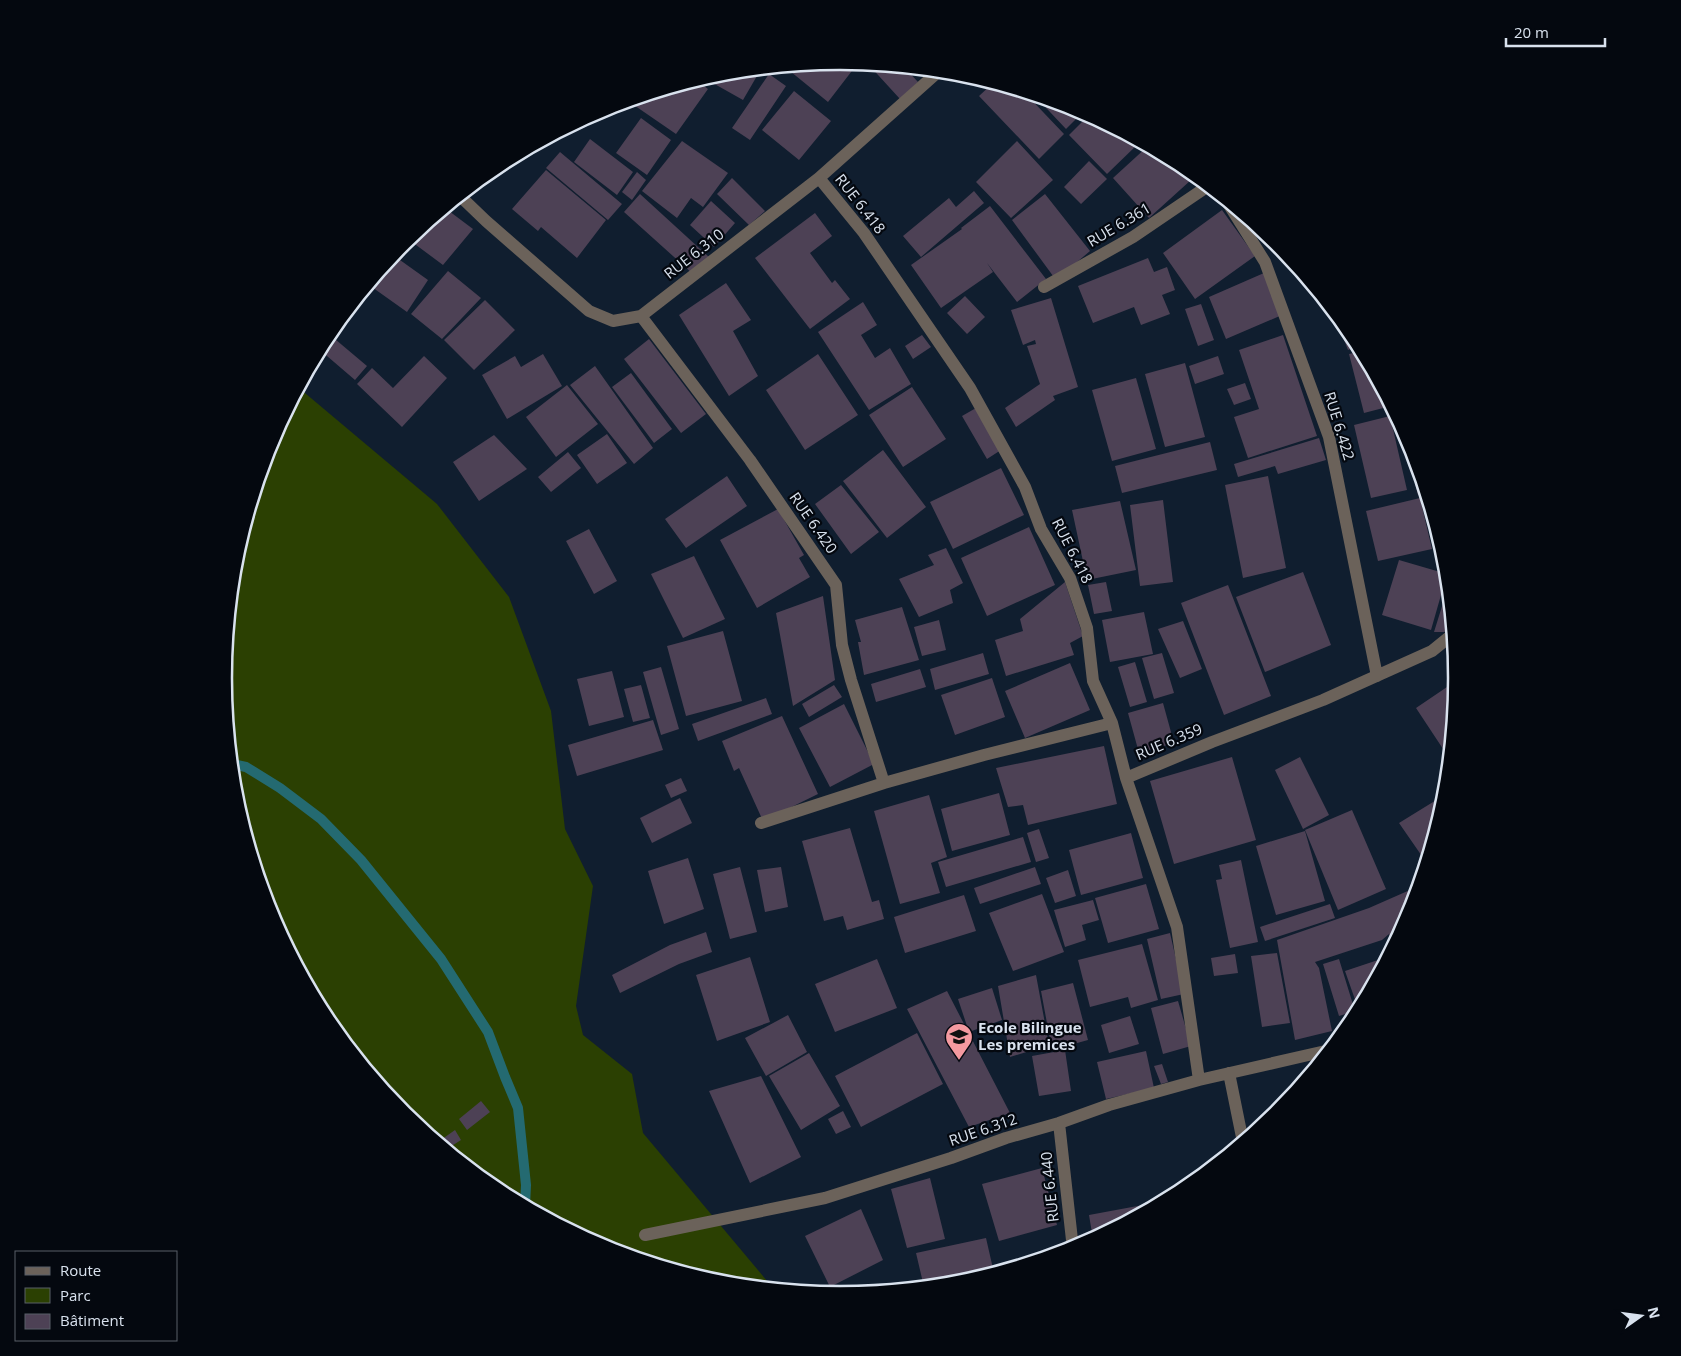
<svg xmlns="http://www.w3.org/2000/svg" width="1681" height="1356" font-family="'Open Sans',sans-serif">
  <rect width="100%" height="100%" fill="#101e2f"/>
  <path fill="#2b4002" d="M299 388 437 504 509 597 551 711 565 829 593 886 576 1006 583 1035 632 1074 643 1133 773 1288 720 1283 604 1248 498 1191 404 1114 328 1020 273 918 236 798 224 678 236 557 271 442Z"/>
  <g fill="none" stroke-linecap="round" stroke-linejoin="round">
    <path stroke="#246a71" stroke-width="10" d="M232 764 246 767 280 788 321 819 361 860 441 959 488 1032 505 1077 518 1108 526 1185 525 1206"/>
  </g>
  <path fill="#4d4155" d="M841 61 858 63 828 102 785 67Z
    M868 64 905 68 918 82 900 99Z
    M761 69 743 100 711 82 715 75 720 73Z
    M769 74 786 86 750 140 732 128Z
    M696 80 708 89 676 134 628 101Z
    M993 83 1024 92 1064 134 1039 159 979 96Z
    M794 91 831 121 799 160 762 130Z
    M1034 95 1077 108 1083 112 1066 129Z
    M1089 115 1140 142 1107 174 1069 135Z
    M641 118 671 140 647 175 616 153Z
    M590 139 633 172 617 195 574 162Z
    M682 141 728 173 703 207 691 198 677 218 642 191Z
    M1017 141 1053 180 1011 218 976 182Z
    M1148 146 1172 159 1191 180 1149 218 1113 178Z
    M560 152 622 204 608 220 546 168Z
    M1089 161 1107 179 1081 204 1064 187Z
    M546 170 606 220 577 258 541 227 538 231 512 209Z
    M637 172 646 180 632 200 622 192Z
    M732 178 765 211 749 225 717 194Z
    M974 191 984 203 921 257 903 236 949 198 956 207Z
    M640 194 710 258 693 274 624 212Z
    M1045 194 1090 251 1056 280 1012 220Z
    M711 201 735 223 714 247 690 225Z
    M990 206 1046 279 1017 302 987 263 993 272 941 308 911 265 962 229 961 228Z
    M445 208 473 229 443 265 408 239Z
    M1222 210 1255 256 1195 299 1163 253Z
    M815 213 832 236 810 253 832 283 835 280 850 299 810 329 755 258Z
    M393 255 428 280 407 312 369 285Z
    M1148 258 1154 272 1167 267 1175 290 1162 295 1170 314 1141 325 1134 307 1093 323 1078 286Z
    M448 271 481 298 442 339 411 314Z
    M1264 273 1282 315 1226 339 1209 297Z
    M726 283 751 320 733 331 758 376 729 396 679 315Z
    M965 296 985 317 967 334 947 313Z
    M1051 298 1078 387 1053 396 1055 400 1016 427 1005 408 1040 384 1027 346 1036 344 1035 340 1023 345 1011 310Z
    M485 300 515 330 474 370 444 340Z
    M863 302 877 325 861 335 875 358 890 348 911 384 869 410 818 332Z
    M1201 304 1214 340 1198 346 1185 309Z
    M1348 329 1359 346 1348 350 1341 332Z
    M329 334 367 366 355 380 320 350Z
    M922 335 931 347 913 359 905 346Z
    M1283 335 1317 436 1248 458 1234 417 1259 409 1239 350Z
    M649 339 706 414 681 433 624 359Z
    M1362 351 1389 403 1391 406 1364 413 1349 354Z
    M543 354 562 386 507 419 482 375 515 356 521 367Z
    M818 354 858 415 805 450 766 390Z
    M424 356 447 378 402 427 357 384 372 368 393 388Z
    M1218 356 1224 374 1195 384 1189 366Z
    M1185 363 1205 437 1165 447 1145 374Z
    M595 366 653 448 634 464 570 385Z
    M631 373 672 429 654 443 612 387Z
    M1136 378 1156 449 1112 461 1092 390Z
    M1245 383 1251 399 1234 405 1227 389Z
    M567 385 598 424 556 457 526 417Z
    M912 387 946 439 903 467 869 415Z
    M976 408 1001 450 987 459 962 416Z
    M1390 416 1407 490 1371 498 1354 425Z
    M1401 425 1410 442 1426 494 1418 495Z
    M607 434 627 463 597 484 577 455Z
    M494 435 527 469 479 501 453 462Z
    M1319 438 1326 460 1278 474 1275 466 1238 477 1234 464Z
    M1210 442 1217 470 1122 493 1115 466Z
    M883 450 926 507 887 538 843 481Z
    M568 452 581 468 551 492 538 477Z
    M1001 468 1024 515 953 549 930 502Z
    M727 476 747 506 686 548 665 519Z
    M1268 476 1286 568 1243 578 1225 485Z
    M841 485 879 532 851 554 815 504Z
    M1420 498 1432 549 1378 561 1366 511Z
    M1163 500 1173 582 1140 586 1130 505Z
    M1120 501 1136 570 1087 580 1072 510Z
    M778 509 804 555 799 558 810 577 757 608 720 540Z
    M1029 527 1055 585 987 616 961 558Z
    M589 529 617 581 594 594 566 541Z
    M1441 545 1445 558 1447 570 1438 566 1437 546Z
    M946 548 963 583 950 590 953 603 919 617 899 579 934 565 928 555Z
    M694 556 725 619 683 638 651 574Z
    M1399 560 1447 574 1431 630 1382 615Z
    M1303 572 1331 645 1265 672 1236 597Z
    M1065 582 1083 636 1070 643 1074 655 1006 676 995 640 1023 631 1020 619Z
    M1106 582 1112 611 1094 614 1088 585Z
    M1228 585 1271 696 1224 715 1181 603Z
    M1448 587 1452 626 1446 632H1434Z
    M823 596 835 680 793 706 776 613Z
    M902 607 919 660 864 675 858 642H861L855 620Z
    M1144 612 1153 654 1110 662 1102 620Z
    M939 620 946 650 922 656 914 627Z
    M1183 621 1202 669 1180 678 1158 629Z
    M723 631 742 701 686 716 667 646Z
    M983 653 989 674 935 690 930 669Z
    M1162 653 1174 693 1154 699 1142 658Z
    M1135 662 1147 702 1130 707 1118 667Z
    M1070 663 1090 710 1025 738 1005 691Z
    M661 667 679 729 661 735 643 672Z
    M920 669 926 687 876 702 871 684Z
    M612 671 624 717 589 726 577 679Z
    M992 678 1005 717 955 735 941 695Z
    M641 685 650 718 633 722 624 689Z
    M834 685 842 697 809 717 802 704Z
    M1447 687 1455 699 1449 758 1416 708Z
    M766 698 772 714 698 741 692 724Z
    M1163 703 1174 743 1139 753 1128 713Z
    M844 704 874 764 830 787 799 728Z
    M782 716 818 794 763 821 739 768 734 771 722 741Z
    M653 720 663 750 577 776 568 745Z
    M1104 746 1117 804 1028 825 1023 805 1008 807 996 768Z
    M1232 757 1256 840 1174 864 1150 781Z
    M1300 757 1329 815 1303 829 1275 770Z
    M681 778 687 791 671 798 665 785Z
    M999 793 1010 835 952 851 941 809Z
    M1446 794 1445 799 1426 862 1399 823Z
    M929 795 947 857 931 863 940 893 900 904 874 811Z
    M680 798 692 823 652 843 640 818Z
    M1352 810 1386 889 1338 910 1305 830Z
    M850 828 872 902 879 900 884 919 847 930 843 916 824 921 802 841Z
    M1039 829 1049 858 1036 862 1027 833Z
    M1305 831 1325 901 1276 915 1256 846Z
    M1131 833 1143 878 1081 895 1069 850Z
    M1023 837 1031 862 946 887 938 862Z
    M688 858 704 909 664 924 648 871Z
    M1241 860 1258 942 1230 948 1216 880 1222 879 1219 865Z
    M740 867 757 932 730 939 713 874Z
    M781 867 788 907 765 912 757 870Z
    M1035 867 1041 884 980 904 974 888Z
    M1068 870 1076 896 1055 903 1046 878Z
    M1146 884 1159 929 1108 943 1095 898Z
    M1419 886 1410 914 1394 944 1389 934 1382 940 1315 962 1319 968 1332 1031 1295 1040 1277 940 1369 908Z
    M1042 894 1064 952 1013 971 989 913Z
    M964 895 976 931 905 953 894 917Z
    M1093 900 1099 920 1082 925 1086 940 1065 947 1054 910Z
    M1330 904 1335 918 1265 941 1260 927Z
    M706 932 712 952 679 964 620 993 612 975 670 945Z
    M1170 933 1184 994 1161 999 1147 939Z
    M1142 944 1158 1000 1131 1008 1128 997 1090 1007 1078 960Z
    M1277 953 1290 1023 1262 1027 1251 956Z
    M1235 954 1238 973 1214 976 1211 958Z
    M750 957 770 1022 717 1041 696 975Z
    M1387 957 1385 962 1359 1011 1345 971Z
    M877 959 897 1008 835 1032 815 984Z
    M1339 959 1355 1011 1339 1016 1323 964Z
    M1036 975 1049 1045 1010 1057 998 986Z
    M1073 983 1088 1040 1052 1050 1041 991Z
    M992 988 1002 1020 969 1032 958 999Z
    M947 991 1010 1113 969 1127 907 1009Z
    M1178 1001 1191 1046 1163 1054 1151 1008Z
    M788 1015 807 1052 766 1076 745 1038Z
    M1130 1016 1139 1044 1109 1053 1101 1025Z
    M917 1033 943 1084 861 1127 835 1076Z
    M1065 1050 1071 1091 1039 1096 1032 1056Z
    M1146 1051 1154 1088 1106 1099 1097 1062Z
    M809 1053 840 1106 801 1130 769 1076Z
    M1162 1064 1168 1082 1161 1084 1154 1066Z
    M761 1076 801 1157 750 1183 709 1091Z
    M481 1101 490 1112 467 1130 459 1119Z
    M843 1111 851 1127 836 1134 828 1119Z
    M455 1130 461 1140 447 1149 438 1142Z
    M1042 1168 1057 1225 999 1241 982 1184Z
    M930 1178 945 1239 907 1248 891 1189Z
    M1173 1195 1174 1196 1093 1239 1089 1215 1159 1202V1199Z
    M861 1209 883 1260 830 1287 805 1236Z
    M986 1238 994 1273 961 1283 924 1287 916 1253Z"/>
  <g fill="none" stroke-linecap="round" stroke-linejoin="round">
    <path stroke="#6b625a" stroke-width="12" d="M460 196 486 221 589 311 613 321 641 316 819 178 939 71
      M1226 200 1265 262 1329 437 1377 676
      M1044 287 1133 237 1208 186
      M641 316 750 460 836 585 842 645 851 680 884 783
      M1112 723 1126 778
      M761 823 884 783 984 755 1112 723 1093 681 1087 628 1070 578 1041 529 1025 487 970 388 864 233 819 178
      M1229 1073 1243 1142
      M1199 1080 1177 927 1126 778 1212 742 1323 700 1432 651 1453 634
      M1059 1123 1073 1249
      M645 1235 825 1198 951 1158 1006 1138 1059 1123 1109 1105 1199 1080 1330 1050"/>
  </g>
  <defs>
    <symbol id="school-pin" viewBox="-11 -11 22 30"><path d="M0 17L-7.5 6A9.5 9.5 0 1 1 7.5 6Z" fill="#f49aa0" stroke="#04080f"/><path d="M0-5L7-2L0 1L-7-2ZM-4 1L0 2.5L4 1V4Q0 6-4 4Z" fill="#111"/></symbol>
  </defs>
  <g fill-rule="evenodd">
    <use href="#school-pin" x="943" y="1021" width="32" height="43"/>
  </g>
  <g text-anchor="middle" stroke-width="4.5" stroke-linejoin="round" paint-order="stroke">
    <g font-size="15" fill="#d9e2ee" stroke="#04080f">
      <text transform="translate(860 204) rotate(52)" y="5">RUE 6.418</text>
      <text transform="translate(1119 225) rotate(-31)" y="5">RUE 6.361</text>
      <text transform="translate(694 254) rotate(-38)" y="5">RUE 6.310</text>
      <text transform="translate(1339 426) rotate(73)" y="5">RUE 6.422</text>
      <text transform="translate(813 523) rotate(55)" y="5">RUE 6.420</text>
      <text transform="translate(1072 551) rotate(63)" y="5">RUE 6.418</text>
      <text transform="translate(1169 742) rotate(-23)" y="5">RUE 6.359</text>
      <text transform="translate(983 1130) rotate(-19)" y="5">RUE 6.312</text>
      <text transform="translate(1050 1187) rotate(-96)" y="5">RUE 6.440</text>
    </g>
    <g font-size="15" font-weight="bold" fill="#d9e2ee" stroke="#04080f" text-anchor="start">
      <text x="978" y="1033">Ecole Bilingue<tspan x="978" dy="17">Les premices</tspan></text>
    </g>
  </g>
  <path d="M0 0H1681V1356H0ZM232 678a608 608 0 1 1 1216 0a608 608 0 1 1-1216 0Z" fill="#04080f" fill-rule="evenodd"/>
  <path fill="none" stroke="#d9e2ee" stroke-width="2.5" d="M232 678a608 608 0 1 1 1216 0a608 608 0 1 1-1216 0Z"/>
  <rect x="15" y="1251" width="162" height="90" fill="#04080f" stroke="#595f68"/>
  <rect x="25" y="1267" width="25" height="8" fill="#6b625a" stroke="#595f68"/>
  <text x="60" y="1276" font-size="15" fill="#d9e2ee">Route</text>
  <rect x="25" y="1288" width="25" height="15" fill="#2b4002" stroke="#595f68"/>
  <text x="60" y="1301" font-size="15" fill="#d9e2ee">Parc</text>
  <rect x="25" y="1314" width="25" height="15" fill="#4d4155" stroke="#595f68"/>
  <text x="60" y="1326" font-size="15" fill="#d9e2ee">Bâtiment</text>
  <g transform="translate(1641 1316) rotate(76)" stroke="#04080f" stroke-width="4" paint-order="stroke">
  <path d="M0-4L9 19L0 12L-9 19Z" fill="#d9e2ee"/>
  <text y="-8" font-size="14" font-weight="bold" text-anchor="middle" fill="#d9e2ee">N</text>
  </g>
  <path d="M1506 38v8h99v-8" fill="none" stroke="#d9e2ee" stroke-width="2.5"/>
  <text x="1514" y="38" font-size="15" fill="#d9e2ee" stroke="#04080f" stroke-width="4" paint-order="stroke">20 m</text>
</svg>
